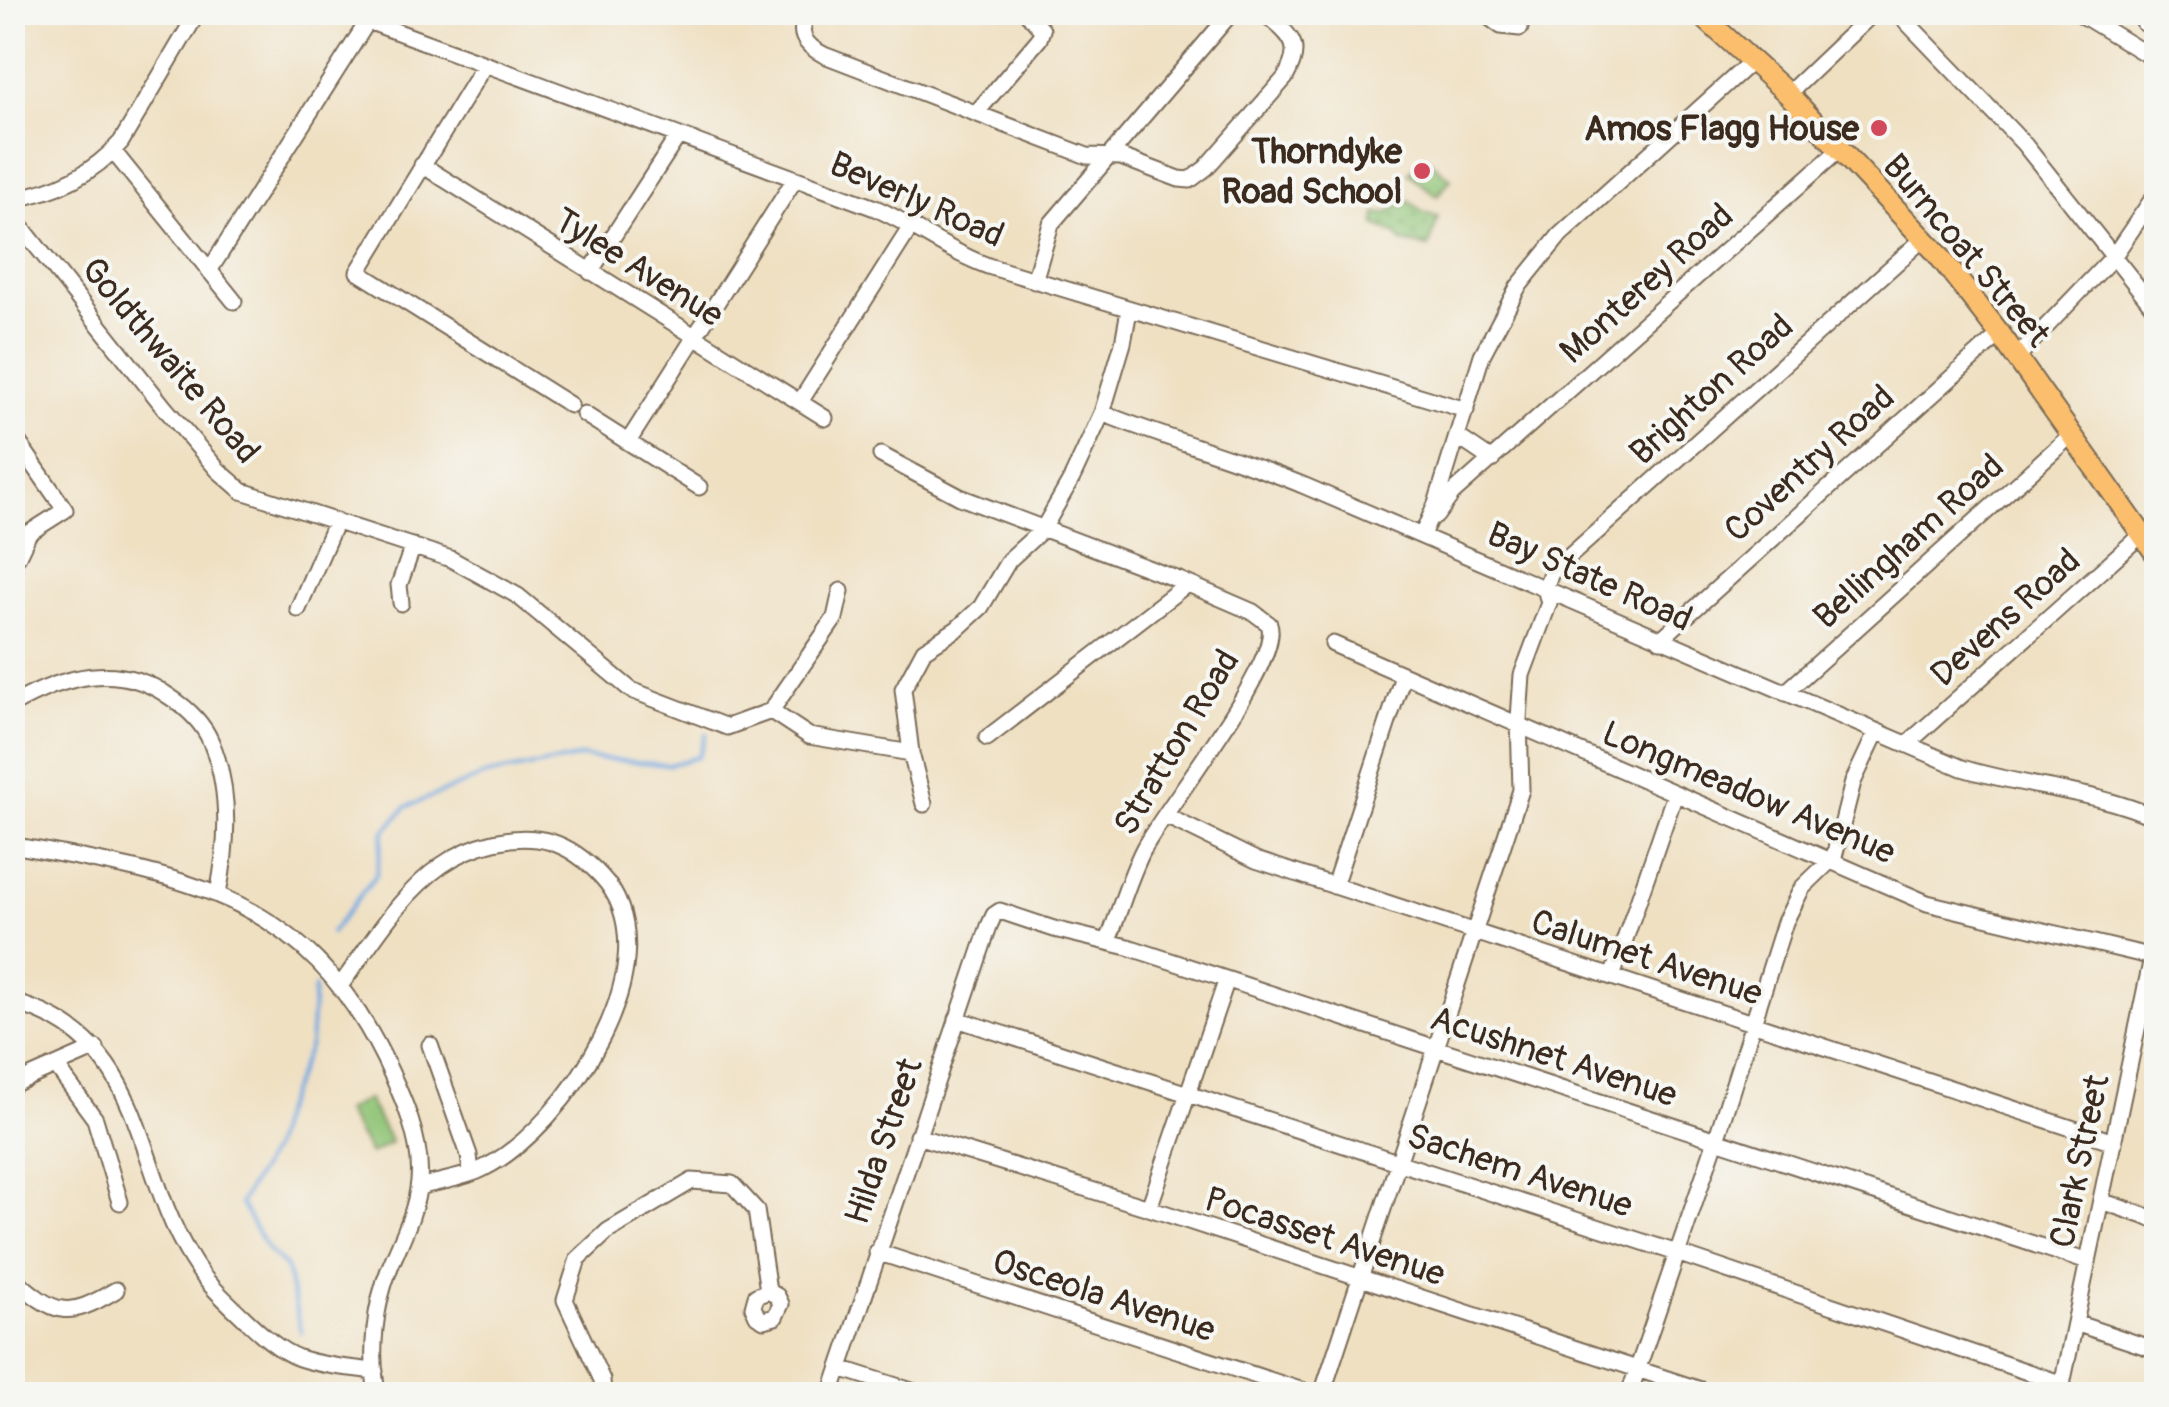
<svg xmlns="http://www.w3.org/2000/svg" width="2169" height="1407" font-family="Pangolin,sans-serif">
  <defs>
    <pattern id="park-dots" width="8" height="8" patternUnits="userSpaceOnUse" patternTransform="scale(2.5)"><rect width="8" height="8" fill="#91c577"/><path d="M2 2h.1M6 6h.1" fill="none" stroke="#78a061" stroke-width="1.8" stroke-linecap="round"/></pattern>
  </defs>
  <rect width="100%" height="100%" fill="#f6f6f2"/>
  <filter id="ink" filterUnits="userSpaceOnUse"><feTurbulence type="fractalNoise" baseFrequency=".01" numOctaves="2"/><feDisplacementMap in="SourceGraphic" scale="20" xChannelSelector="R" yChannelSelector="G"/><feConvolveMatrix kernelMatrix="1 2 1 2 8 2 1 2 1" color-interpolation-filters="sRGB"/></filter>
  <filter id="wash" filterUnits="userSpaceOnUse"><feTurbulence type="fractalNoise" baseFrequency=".0048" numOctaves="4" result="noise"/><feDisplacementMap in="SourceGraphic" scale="40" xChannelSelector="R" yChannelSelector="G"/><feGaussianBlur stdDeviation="2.25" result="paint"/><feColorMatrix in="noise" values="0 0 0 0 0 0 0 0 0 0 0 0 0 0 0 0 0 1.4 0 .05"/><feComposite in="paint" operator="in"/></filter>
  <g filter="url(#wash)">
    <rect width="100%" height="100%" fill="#efe0c2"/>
    <path fill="url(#park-dots)" stroke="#66784a" stroke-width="2.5" d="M1408 200 1422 212 1438 217 1429 247 1401 242 1397 234 1375 225 1376 213 1386 214Z"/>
    <path fill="#91c577" stroke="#66784a" stroke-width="2.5" d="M1424 156 1451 179 1437 196 1409 173Z
      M367 1099 391 1142 370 1154 345 1111Z"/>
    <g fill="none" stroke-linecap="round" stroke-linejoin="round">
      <path stroke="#72a8e0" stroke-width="4" d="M331 933 376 875 384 832 406 807 486 775 582 757 668 765 698 757 706 734
        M301 1332 286 1267 268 1250 240 1203 271 1151 282 1112 310 1045 314 988
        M307 1389 312 1394"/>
    </g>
  </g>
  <g filter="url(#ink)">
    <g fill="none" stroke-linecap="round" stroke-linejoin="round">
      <defs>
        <path id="minor" d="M353 12 368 21 875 208C914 225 947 251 988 266L1466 410
          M810 12C795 32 804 45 824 55L1087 156 1121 157 1179 179 1190 180 1206 168 1285 78C1305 43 1290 36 1263 12
          M1482 12 1501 26 1520 28
          M1897 12 2024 144 2156 310
          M2077 12 2156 60
          M2144 23 2150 12
          M485 64 358 272 570 405
          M1788 94 1874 12
          M977 112 1039 39 1042 30 1026 12
          M113 151 234 301
          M422 165 825 418
          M12 199C56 192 92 175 121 142L198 12
          M12 215 164 407 218 470 242 491 451 559 518 596 631 690 727 727 771 711 809 736 911 753
          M209 271 368 21
          M590 272 678 136
          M1034 281 1051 224 1232 12
          M1129 310 1123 343 1102 413C1169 440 1238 458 1305 486L1962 768C2027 788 2094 790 2156 818
          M2017 357 2113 257 2156 194
          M800 402 912 225
          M584 414 699 487
          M12 433 65 510 29 533 18 556
          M1458 437 1492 460
          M628 442 795 179
          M881 455 960 497 1179 580 1253 612 1269 624C1284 660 1165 808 1144 848 1129 877 1120 910 1108 941
          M1436 516 1452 494 1839 150
          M1422 535 1436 504 1482 355 1518 287 1560 235 1752 61
          M401 603 399 585 413 546
          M298 609 336 521
          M1660 640 2000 334
          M1333 644 1927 903 2153 957
          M1785 693 2071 435
          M12 705C63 676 119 660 170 697 187 708 203 723 211 742 231 789 228 844 218 894
          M771 711 835 618 841 591
          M987 738 1187 584
          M1907 744 2142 534
          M924 804 911 753 903 689 924 650 957 629 981 607 1009 560 1043 529 1072 478 1102 413
          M1166 816 1256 860 2114 1142
          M12 845C179 876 301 890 384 1058 401 1093 423 1140 419 1181 416 1213 402 1238 390 1267 374 1306 370 1353 377 1394
          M1334 886 1403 676
          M1612 977 1675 794
          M340 986C371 944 399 895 442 865 472 844 515 832 551 842 571 848 587 861 601 876 678 958 565 1128 484 1168 465 1178 440 1181 419 1187
          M12 1002C148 1038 131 1162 192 1260 205 1282 225 1300 243 1317 259 1332 279 1351 299 1358 323 1366 350 1368 375 1371
          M957 1019 1677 1253 2063 1384
          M430 1045 469 1155 471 1173
          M56 1066 95 1119 120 1202
          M12 1085 96 1048
          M917 1136 1149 1208 1713 1394
          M2101 1201 2156 1220
          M1149 1208 1226 982
          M877 1252 1312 1394
          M12 1277C56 1315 66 1320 116 1290
          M2075 1323 2156 1350
          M840 1368 921 1394
          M603 1394 602 1380 565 1300 578 1259 608 1231 692 1181 732 1184 756 1210 768 1291 777 1296 781 1304 775 1317 764 1320 757 1316 753 1307 756 1296 768 1291
          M831 1394 989 926 994 915 1000 911 1054 929 1128 947 2088 1262
          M1322 1394 1521 790 1519 719 1522 675 1549 603 1545 588 1551 573 1923 239
          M1629 1394 1716 1140 1785 922 1802 888 1834 857 1853 782 1877 731
          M2060 1394 2156 939"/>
        <path id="major" d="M1698 12 1788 94 1936 252 2000 334 2156 554"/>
      </defs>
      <use href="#minor" stroke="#7a6a57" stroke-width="19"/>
      <use href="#major" stroke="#7a6a57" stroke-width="24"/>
      <use href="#minor" stroke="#fff" stroke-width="15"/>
      <use href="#major" stroke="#fabe6d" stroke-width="20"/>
    </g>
  </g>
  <g fill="#d1495b" stroke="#f6f6f2" stroke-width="4">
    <circle cx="1879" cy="128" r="10"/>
    <circle cx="1422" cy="171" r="10"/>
  </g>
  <g text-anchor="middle" stroke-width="8" stroke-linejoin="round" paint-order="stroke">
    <g font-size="35" font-weight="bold" fill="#3b2a1e" stroke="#f6f6f2" text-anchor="end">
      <text x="1859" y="140">Amos Flagg House</text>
      <text x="1402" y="163">Thorndyke<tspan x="1402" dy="40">Road School</tspan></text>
    </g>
    <g font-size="35" fill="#3b2a1e" stroke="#f6f6f2">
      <text transform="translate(917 199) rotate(24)" y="12">Beverly Road</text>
      <text transform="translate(1967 250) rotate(50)" y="12">Burncoat Street</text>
      <text transform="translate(639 267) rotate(32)" y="12">Tylee Avenue</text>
      <text transform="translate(1646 283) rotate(-42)" y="12">Monterey Road</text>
      <text transform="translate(171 360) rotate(50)" y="12">Goldthwaite Road</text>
      <text transform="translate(1711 389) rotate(-42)" y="12">Brighton Road</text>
      <text transform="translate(1809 463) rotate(-42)" y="12">Coventry Road</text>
      <text transform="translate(1908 541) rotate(-42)" y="12">Bellingham Road</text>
      <text transform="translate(1590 576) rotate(24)" y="12">Bay State Road</text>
      <text transform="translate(2005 617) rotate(-42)" y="12">Devens Road</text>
      <text transform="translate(1176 742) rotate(-59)" y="12">Stratton Road</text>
      <text transform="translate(1749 792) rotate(23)" y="12">Longmeadow Avenue</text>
      <text transform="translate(1647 957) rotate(18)" y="12">Calumet Avenue</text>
      <text transform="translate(1554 1056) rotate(18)" y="12">Acushnet Avenue</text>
      <text transform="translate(883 1141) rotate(-71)" y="12">Hilda Street</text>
      <text transform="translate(2079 1161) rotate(-78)" y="12">Clark Street</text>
      <text transform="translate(1520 1170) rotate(18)" y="12">Sachem Avenue</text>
      <text transform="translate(1325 1236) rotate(18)" y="12">Pocasset Avenue</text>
      <text transform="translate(1104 1295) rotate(18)" y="12">Osceola Avenue</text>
    </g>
  </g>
  <rect width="2169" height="1407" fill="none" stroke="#f6f6f2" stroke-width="50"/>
</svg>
